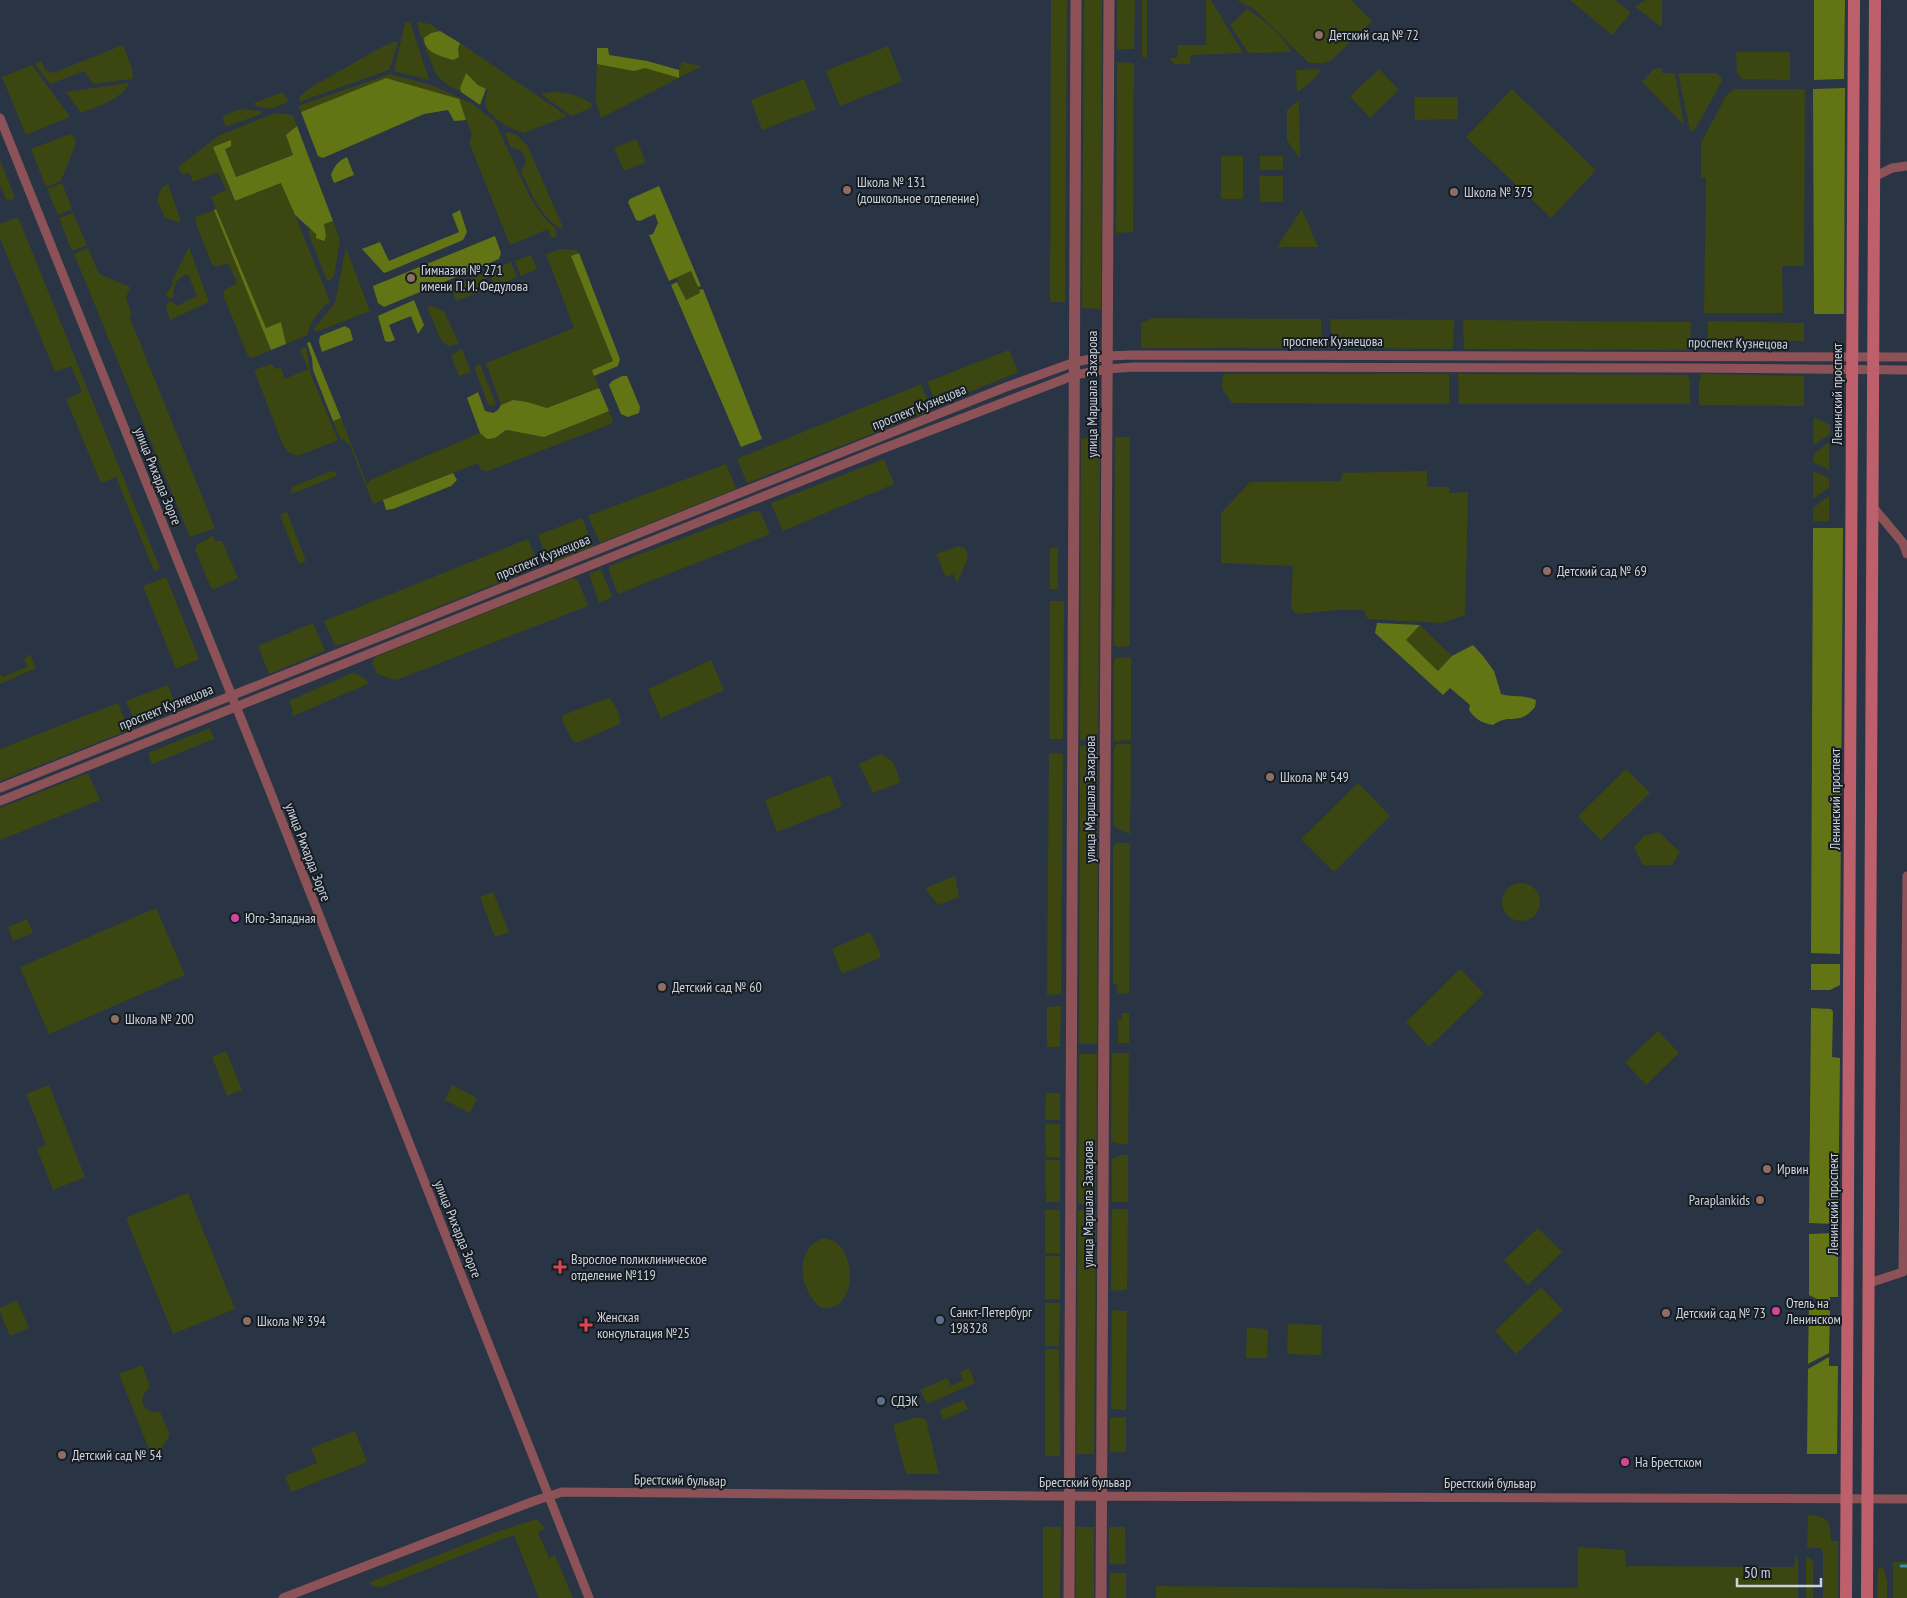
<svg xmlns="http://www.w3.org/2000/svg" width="1907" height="1598" font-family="'PT Sans Narrow',sans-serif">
  <rect width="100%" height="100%" fill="#293544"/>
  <path fill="#3c4611" d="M1051 0H1067L1065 302H1050Z
    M1084 0H1102L1101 309 1082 308Z
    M1117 0H1135L1134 49H1117Z
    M1142 0H1147V57H1142Z
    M1206 0H1211L1243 53 1191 55 1190 64H1174L1169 58H1177L1178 45H1206Z
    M1237 0H1351L1372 21 1332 60 1324 63H1309L1254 9Z
    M1570 0H1615L1631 13 1612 35Z
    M1645 0H1662V27L1635 7Z
    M1247 9C1259 16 1288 40 1291 52L1251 53 1247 51 1230 25Z
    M410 22 429 80 394 71 405 23Z
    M418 22 430 24 440 31 431 33 458 49 460 43 567 116 524 133C512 130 485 116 485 102 485 98 487 93 488 90L478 85 466 73 460 89 461 92C450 86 442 83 435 72L418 28Z
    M396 41 398 43 389 70 299 102 300 96 310 88 378 49Z
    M123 45 132 69 133 77 131 79 93 84 84 71 50 84 35 64 42 61 45 70 53 73Z
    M888 46 902 81 840 106 826 71Z
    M597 48H608L609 55 647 61 679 70 682 62 702 66 601 118 596 102Z
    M1736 52H1790V80L1742 79 1737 73Z
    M1117 62 1134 63 1133 232 1116 233Z
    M32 65 70 117 26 135 2 77Z
    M1662 68V73H1675L1684 125 1642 82 1654 69Z
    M1316 69 1320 70 1318 75 1297 93 1296 70Z
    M1379 69 1399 90 1370 118 1350 96Z
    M1678 73H1716L1722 78 1721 83 1694 131 1690 130Z
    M390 74 434 86 473 104 495 122 531 199 545 219 555 228 557 236 551 238 548 229 510 245 469 142 472 134 458 99 386 78 301 112 298 106Z
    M804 79 816 109 762 130 751 100Z
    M127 83 129 84C119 101 98 106 81 113L66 92Z
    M1512 89 1596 170 1551 218 1466 137Z
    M1734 89H1805L1804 266H1782L1783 313H1704L1706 178 1701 177V143L1726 96Z
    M283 92 288 101 286 103 270 109 255 106 254 103Z
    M552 92C567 92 579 95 592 104L591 108 571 116 541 94Z
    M1414 97H1458V119L1415 120Z
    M1299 100 1300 159 1287 140V110Z
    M241 109 261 111V114L226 127 222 116Z
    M274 113 293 115 297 126 286 135 293 155 236 177 225 148 231 140 213 147 234 201 225 205 282 183 330 302C321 306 309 325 307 335L286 344 281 322 266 328 211 197 226 190 218 172 193 182 190 174 188 173 182 175 178 167 218 136Z
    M507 132 517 135 527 145 563 227 562 229C541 219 530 191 521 171L526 163 524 154 518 149 511 148 505 134Z
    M70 134 75 138 76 143 61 181 46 187 31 149Z
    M636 139 646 162 624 171 614 148Z
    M1221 156H1243V199H1221Z
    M1260 156H1283V170H1260Z
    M0 160 14 195V199L12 200 6 199 0 185Z
    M1259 176H1283V202H1260Z
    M62 183 72 209 58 215 47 189Z
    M168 184 181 221 178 222 165 218 157 200 162 187Z
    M1302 209 1318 247H1277Z
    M214 210 271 350 253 358 248 356 223 295 225 290 237 283 228 263 215 267 212 264 196 224V217Z
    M73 213 87 245 72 251 59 218Z
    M18 217 160 568 154 571 116 477 101 483 66 399 82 392 71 366 55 372 0 238V224Z
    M333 221 340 240 334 276 330 280H327L325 276 308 232 311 229 316 234 326 236 323 224Z
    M189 247 209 302 170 320 167 311 166 304 172 301 177 306 197 296 188 274C176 277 173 286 174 297L170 299 167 297 166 294 173 284 172 281Z
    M88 248 99 274 130 287 126 298 132 315 129 316 215 528 190 537 74 254Z
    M346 248 370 311 316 332 314 329 335 303Z
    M560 249 576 250 579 253 571 256 613 361 592 370 599 388 547 408 527 402 513 400 501 405 486 363 574 328 546 254Z
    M531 255 537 269 521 276 515 261Z
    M511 262 517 277 494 286 489 271Z
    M691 271 701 293 686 300 676 278Z
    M484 273 490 288 456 301 451 287Z
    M432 306 444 311 459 344 448 346 441 340 427 307Z
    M1153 318 1321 319 1322 345V348H1141V323Z
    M1330 319 1454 320 1453 346 1452 349 1334 348 1332 345Z
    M1463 320 1691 322 1690 347 1689 350 1464 349Z
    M1708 321 1804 323V341L1708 340Z
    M306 347 311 375 338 440 298 456 288 452 283 445 254 370 271 364 276 369 281 368 285 379 308 369 300 350Z
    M462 349 471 372 460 376 458 374 451 355Z
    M1009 350 1018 371 1016 373 937 405 927 382Z
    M480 364 496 404 489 406 475 370V366Z
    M1223 374H1449V404L1232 403 1222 388Z
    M1458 374 1688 375 1690 385V404H1459Z
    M1701 374 1804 376V406L1699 405V385Z
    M921 384 932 410 747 483 737 459Z
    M609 411 613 421 611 424 488 471 481 470 478 463 373 504 349 443 346 444 344 439 341 441 333 421 341 418 367 484 372 479 480 433 487 438H494L506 430 544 437Z
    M1814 417 1830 425V434L1813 445Z
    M1115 437H1130V646L1118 647 1114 645Z
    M1081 438H1100L1098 741 1080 740Z
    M1829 442V470L1813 462 1814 454Z
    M884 459 894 484 783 531 771 503Z
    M726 464 736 489 600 543 588 516Z
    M331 471 335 472 337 476 291 494V488L294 486Z
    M1427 471V487H1449V493L1468 492 1465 615 1442 623 1368 619 1363 610H1336L1296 614 1291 608 1293 566 1221 563V513L1250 482 1341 481 1342 473Z
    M1813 471 1829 478V487L1813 499Z
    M1829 496V521H1813V508Z
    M755 511H760L770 534 618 594 609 571V566Z
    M287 512 306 561 299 564 280 515Z
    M582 518 593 546 549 564 538 535Z
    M213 536 215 541H222L238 578 212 590 195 549 198 544Z
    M528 539 539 566 354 641 335 646 324 621Z
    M959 546 966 549 968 558 957 583 953 574 946 577 936 554Z
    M1050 548H1058V589H1050Z
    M601 569 612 597 599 603 589 574Z
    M166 577 199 659 176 669 143 586Z
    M572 578 578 580 588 606 396 680 377 674 372 663 375 657Z
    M1050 601H1064L1063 739H1049Z
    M313 623 325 651 269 674 258 646Z
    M1420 625 1452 656 1438 671 1405 640Z
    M30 654 36 668 0 684V673L2 677 27 667 24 659Z
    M1131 657V740L1114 741V659L1116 658Z
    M711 660 724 690 661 718 648 689Z
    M352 673 357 674 367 680 368 684 293 716 291 713 293 712 289 701Z
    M168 685 175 703 174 705 135 721 126 701Z
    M608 698C615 702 621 716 620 724L579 742H573L562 720 563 715Z
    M118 703 129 730 0 781V749Z
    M210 728 214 739 152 764 148 753Z
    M1116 744H1131L1130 834 1113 826 1114 746H1116Z
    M1098 745 1097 1044H1079L1080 746Z
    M1049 753 1063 754 1061 994 1047 995Z
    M881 754 893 762 901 782 873 793 859 764Z
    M1626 769 1650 793 1601 840 1578 816Z
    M88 773 100 800 0 840V808Z
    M830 775 842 806 777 832 765 800Z
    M1358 783 1390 816 1334 872 1301 839Z
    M1659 832 1680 852 1672 865H1643L1634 847 1644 836Z
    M1116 843H1130L1129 994 1117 993V985L1113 984V847Z
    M955 876 959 897 938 905 925 888Z
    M1502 902a19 19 0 1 1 38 0a19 19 0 1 1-38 0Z
    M493 892 509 932 495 937 480 897Z
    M156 908 185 975 49 1034 20 967Z
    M27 919 33 933 13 941 8 927Z
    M870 932 881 955 879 958 842 974 832 949Z
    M1460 969 1484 994 1429 1047 1406 1022Z
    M1061 1006 1060 1047H1047V1007Z
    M1122 1013H1129V1043H1118V1020H1122Z
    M1658 1031 1679 1053 1646 1085 1625 1062Z
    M226 1051 242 1090 227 1096 212 1057Z
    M1112 1053H1129L1128 1145 1111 1142Z
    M1079 1054H1097L1096 1204H1078Z
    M49 1085 85 1177 53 1190 37 1149 46 1145 26 1094Z
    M452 1085 477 1098 470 1113 445 1100Z
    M1046 1093H1060V1120H1045Z
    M1045 1124H1060V1157H1046Z
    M1120 1155H1128V1202H1112V1159Z
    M1045 1160H1060V1202H1046Z
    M188 1193 235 1309 173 1334 126 1218Z
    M1112 1209H1128L1127 1290 1111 1291Z
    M1045 1210H1060V1253H1045Z
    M1078 1210 1096 1211 1094 1454H1076Z
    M1538 1228 1562 1252 1528 1285 1504 1260Z
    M821 1239C857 1235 862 1313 821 1308 801 1292 792 1252 821 1239Z
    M1045 1256H1060V1299H1045Z
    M1541 1287 1563 1310 1516 1354 1495 1331Z
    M17 1300 29 1328 10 1336 0 1312V1308Z
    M1045 1303H1060L1059 1346H1045Z
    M1112 1310 1127 1311 1126 1410 1111 1409Z
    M1288 1324 1322 1325 1321 1355 1287 1354Z
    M1247 1328 1268 1329 1267 1358H1246Z
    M1045 1349H1059L1060 1456H1045Z
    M142 1365 150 1387C137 1398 141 1414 160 1412L170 1435 157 1456 149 1449 119 1374Z
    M969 1368 975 1383 927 1404 920 1390 947 1378 951 1386 963 1380 960 1372Z
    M964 1400 968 1409 943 1420 940 1410Z
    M1126 1417V1452H1110V1418Z
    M912 1418H922L926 1420 939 1474H906L893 1425Z
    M355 1431 367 1462 291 1492 285 1476 317 1463 311 1448Z
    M1808 1515C1829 1516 1830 1521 1831 1541H1838V1598H1823V1551L1820 1548H1807Z
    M537 1519 545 1529 538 1532 549 1558 555 1555 573 1598H539L514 1535 379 1588 371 1585 370 1582 496 1532Z
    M1043 1527H1061L1060 1598H1043Z
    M1076 1527H1094V1598H1076Z
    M1109 1527H1125L1126 1564H1109Z
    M1578 1547 1625 1550 1626 1566 1794 1567 1795 1557H1798V1598H1156V1586L1416 1589 1578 1588Z
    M1806 1557 1810 1558 1813 1562V1598H1806Z
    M1893 1562H1907V1598H1893Z
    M1883 1566 1887 1581V1598H1877L1878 1570Z
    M1110 1573H1126V1598H1109Z"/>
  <path fill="#637414" d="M1814 0H1845L1844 79 1814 80Z
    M440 31 460 43 458 49 459 57 453 60C441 56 424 53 424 38L431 33Z
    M597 48H608L609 55 647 61 679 70V78L645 68 634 71 597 64Z
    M466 73 478 85 486 89 480 105 461 92 460 88Z
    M386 78 459 99 466 120 454 121 448 110 424 114 323 158 318 156 301 112Z
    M1845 88 1844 314H1814L1813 89Z
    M297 126 333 221 324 224 326 236 324 241 316 238V234L295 215 281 183 235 201 213 147 231 140V146L225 149 236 177 293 155 286 135Z
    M347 157 354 175 334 183 331 175C335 165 337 162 347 157Z
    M659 186 701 286 698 287 691 271 669 281 649 235 653 234 658 223 655 214 640 221 636 220 628 202 630 199Z
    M216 209 266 328 281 322 286 344 271 350 214 210Z
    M460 210 467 232 463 240 392 270 384 273 362 249 380 242 389 261 459 232 452 214Z
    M495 236 501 253 499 259 384 307 378 303 373 286Z
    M579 253 620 359 618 366 594 376 592 370 613 361 571 256Z
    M677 282 686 300 700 293 699 290 703 289 762 439 741 447 671 285Z
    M414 300 424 325 418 334 411 316 389 325 395 340 389 342 385 341 378 316Z
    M345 326 350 329 353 340 322 352 319 342 320 336Z
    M310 342 341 418 333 421 313 370 312 358 307 343Z
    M622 376H627L640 407 639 413 628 417 621 414 609 385 612 381Z
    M599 388 609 411 544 437 506 430 495 438 487 439 480 433 467 398 478 392 485 411 493 413 498 410 501 405 513 400 527 402 547 408Z
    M453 473 457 480 451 486 393 509 386 510 383 500Z
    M1813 528H1843L1840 954 1811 953Z
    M1377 623 1420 625 1406 640 1438 671 1452 656 1473 645 1483 656 1494 671 1501 694C1514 698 1523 694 1536 700L1535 707C1532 710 1529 714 1525 716 1513 722 1507 715 1493 725 1482 723 1475 719 1469 710L1470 705 1450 688 1443 695 1375 633Z
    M1811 964H1840V985L1830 990H1811Z
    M1811 1008 1831 1009 1833 1012 1832 1057 1840 1058 1838 1222 1835 1224 1809 1223Z
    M1835 1233 1838 1235V1297H1830V1306L1809 1295V1234Z
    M1809 1301 1830 1311 1829 1353 1808 1364Z
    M1829 1357V1366H1838L1837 1454H1807L1808 1369Z"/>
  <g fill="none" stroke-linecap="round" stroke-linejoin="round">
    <path stroke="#388fad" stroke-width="3" d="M1901 1566H1907"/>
    <path stroke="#8d5258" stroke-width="9" d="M0 118 264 776 589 1598
      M1874 177 1892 168 1907 166
      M1873 507 1903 543 1907 554
      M0 788 1006 387 1075 362 1107 356 1133 355 1907 357
      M0 801 882 449 1075 375 1107 369 1134 367 1696 368 1907 370
      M1869 1283 1903 1272 1907 876
      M283 1598 534 1501 562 1492 1039 1496 1907 1499"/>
    <path stroke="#8d5258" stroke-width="11" d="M1069 1598 1076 0
      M1101 1598 1109 0"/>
    <path stroke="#bd606c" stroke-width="12" d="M1846 1598 1854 0
      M1867 1598 1875 0"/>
  </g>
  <g fill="#8d6e63" stroke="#171c23" stroke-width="2">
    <circle cx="1319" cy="35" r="5"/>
    <circle cx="847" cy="190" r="5"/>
    <circle cx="1454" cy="192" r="5"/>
    <circle cx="411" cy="278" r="5"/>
    <circle cx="1547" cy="571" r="5"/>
    <circle cx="1270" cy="777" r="5"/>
    <circle cx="662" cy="987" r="5"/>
    <circle cx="115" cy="1019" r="5"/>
    <circle cx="1767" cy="1169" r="5"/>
    <circle cx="1760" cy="1200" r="5"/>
    <circle cx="1666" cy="1313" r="5"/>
    <circle cx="247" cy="1321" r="5"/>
    <circle cx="62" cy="1455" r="5"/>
  </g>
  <g fill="#d1479c" stroke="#171c23" stroke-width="2">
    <circle cx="235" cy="918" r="5"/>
    <circle cx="1776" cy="1311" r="5"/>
    <circle cx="1625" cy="1462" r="5"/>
  </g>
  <g fill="#e0444e" stroke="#171c23" stroke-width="2">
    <path d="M557.5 1259.5h5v5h5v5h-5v5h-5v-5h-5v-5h5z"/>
    <path d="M583.5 1317.5h5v5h5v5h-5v5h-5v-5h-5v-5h5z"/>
  </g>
  <g fill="#5c6f8a" stroke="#171c23" stroke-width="2">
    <circle cx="940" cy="1320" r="5"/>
    <circle cx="881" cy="1401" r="5"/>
  </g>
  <g text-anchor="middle" stroke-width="4" stroke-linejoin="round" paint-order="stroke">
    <g font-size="14" fill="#cbd3dc" stroke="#171c23" text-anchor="start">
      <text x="1329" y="40">Детский сад № 72</text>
      <text x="857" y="187">Школа № 131<tspan x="857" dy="16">(дошкольное отделение)</tspan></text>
      <text x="1464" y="197">Школа № 375</text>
      <text x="421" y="275">Гимназия № 271<tspan x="421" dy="16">имени П. И. Федулова</tspan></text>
      <text x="1557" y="576">Детский сад № 69</text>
      <text x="1280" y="782">Школа № 549</text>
      <text x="245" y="923">Юго-Западная</text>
      <text x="672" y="992">Детский сад № 60</text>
      <text x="125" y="1024">Школа № 200</text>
      <text x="1777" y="1174">Ирвин</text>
      <text x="1750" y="1205" text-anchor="end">Paraplankids</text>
      <text x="571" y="1264">Взрослое поликлиническое<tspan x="571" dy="16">отделение №119</tspan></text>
      <text x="1786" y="1308">Отель на<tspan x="1786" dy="16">Ленинском</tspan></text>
      <text x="950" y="1317">Санкт-Петербург<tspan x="950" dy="16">198328</tspan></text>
      <text x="1676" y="1318">Детский сад № 73</text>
      <text x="597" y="1322">Женская<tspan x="597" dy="16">консультация №25</tspan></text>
      <text x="257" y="1326">Школа № 394</text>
      <text x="891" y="1406">СДЭК</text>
      <text x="72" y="1460">Детский сад № 54</text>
      <text x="1635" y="1467">На Брестском</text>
    </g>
    <g font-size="14" fill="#cbd3dc" stroke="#171c23">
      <text x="1333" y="346">проспект Кузнецова</text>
      <text transform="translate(1738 343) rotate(1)" y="5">проспект Кузнецова</text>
      <text transform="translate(1092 394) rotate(-90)" y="5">улица Маршала Захарова</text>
      <text transform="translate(1837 394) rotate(-90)" y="5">Ленинский проспект</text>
      <text transform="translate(919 407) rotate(-22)" y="5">проспект Кузнецова</text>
      <text transform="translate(158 476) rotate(68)" y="5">улица Рихарда Зорге</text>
      <text transform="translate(543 557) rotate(-22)" y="5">проспект Кузнецова</text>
      <text transform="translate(166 707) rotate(-22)" y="5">проспект Кузнецова</text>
      <text transform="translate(1090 799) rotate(-90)" y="5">улица Маршала Захарова</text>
      <text transform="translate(1835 799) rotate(-90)" y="5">Ленинский проспект</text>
      <text transform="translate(308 852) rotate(69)" y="5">улица Рихарда Зорге</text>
      <text transform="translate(1088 1204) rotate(-90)" y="5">улица Маршала Захарова</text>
      <text transform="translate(1833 1204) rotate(-90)" y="5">Ленинский проспект</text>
      <text transform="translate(458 1229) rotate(68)" y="5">улица Рихарда Зорге</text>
      <text transform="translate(680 1480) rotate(1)" y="5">Брестский бульвар</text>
      <text x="1085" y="1487">Брестский бульвар</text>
      <text x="1490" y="1488">Брестский бульвар</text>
    </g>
  </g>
  <path d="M1737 1578v8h84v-8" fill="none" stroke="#cbd3dc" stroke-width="2.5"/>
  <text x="1744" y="1578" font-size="15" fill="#cbd3dc" stroke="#171c23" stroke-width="4" paint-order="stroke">50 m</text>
</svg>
